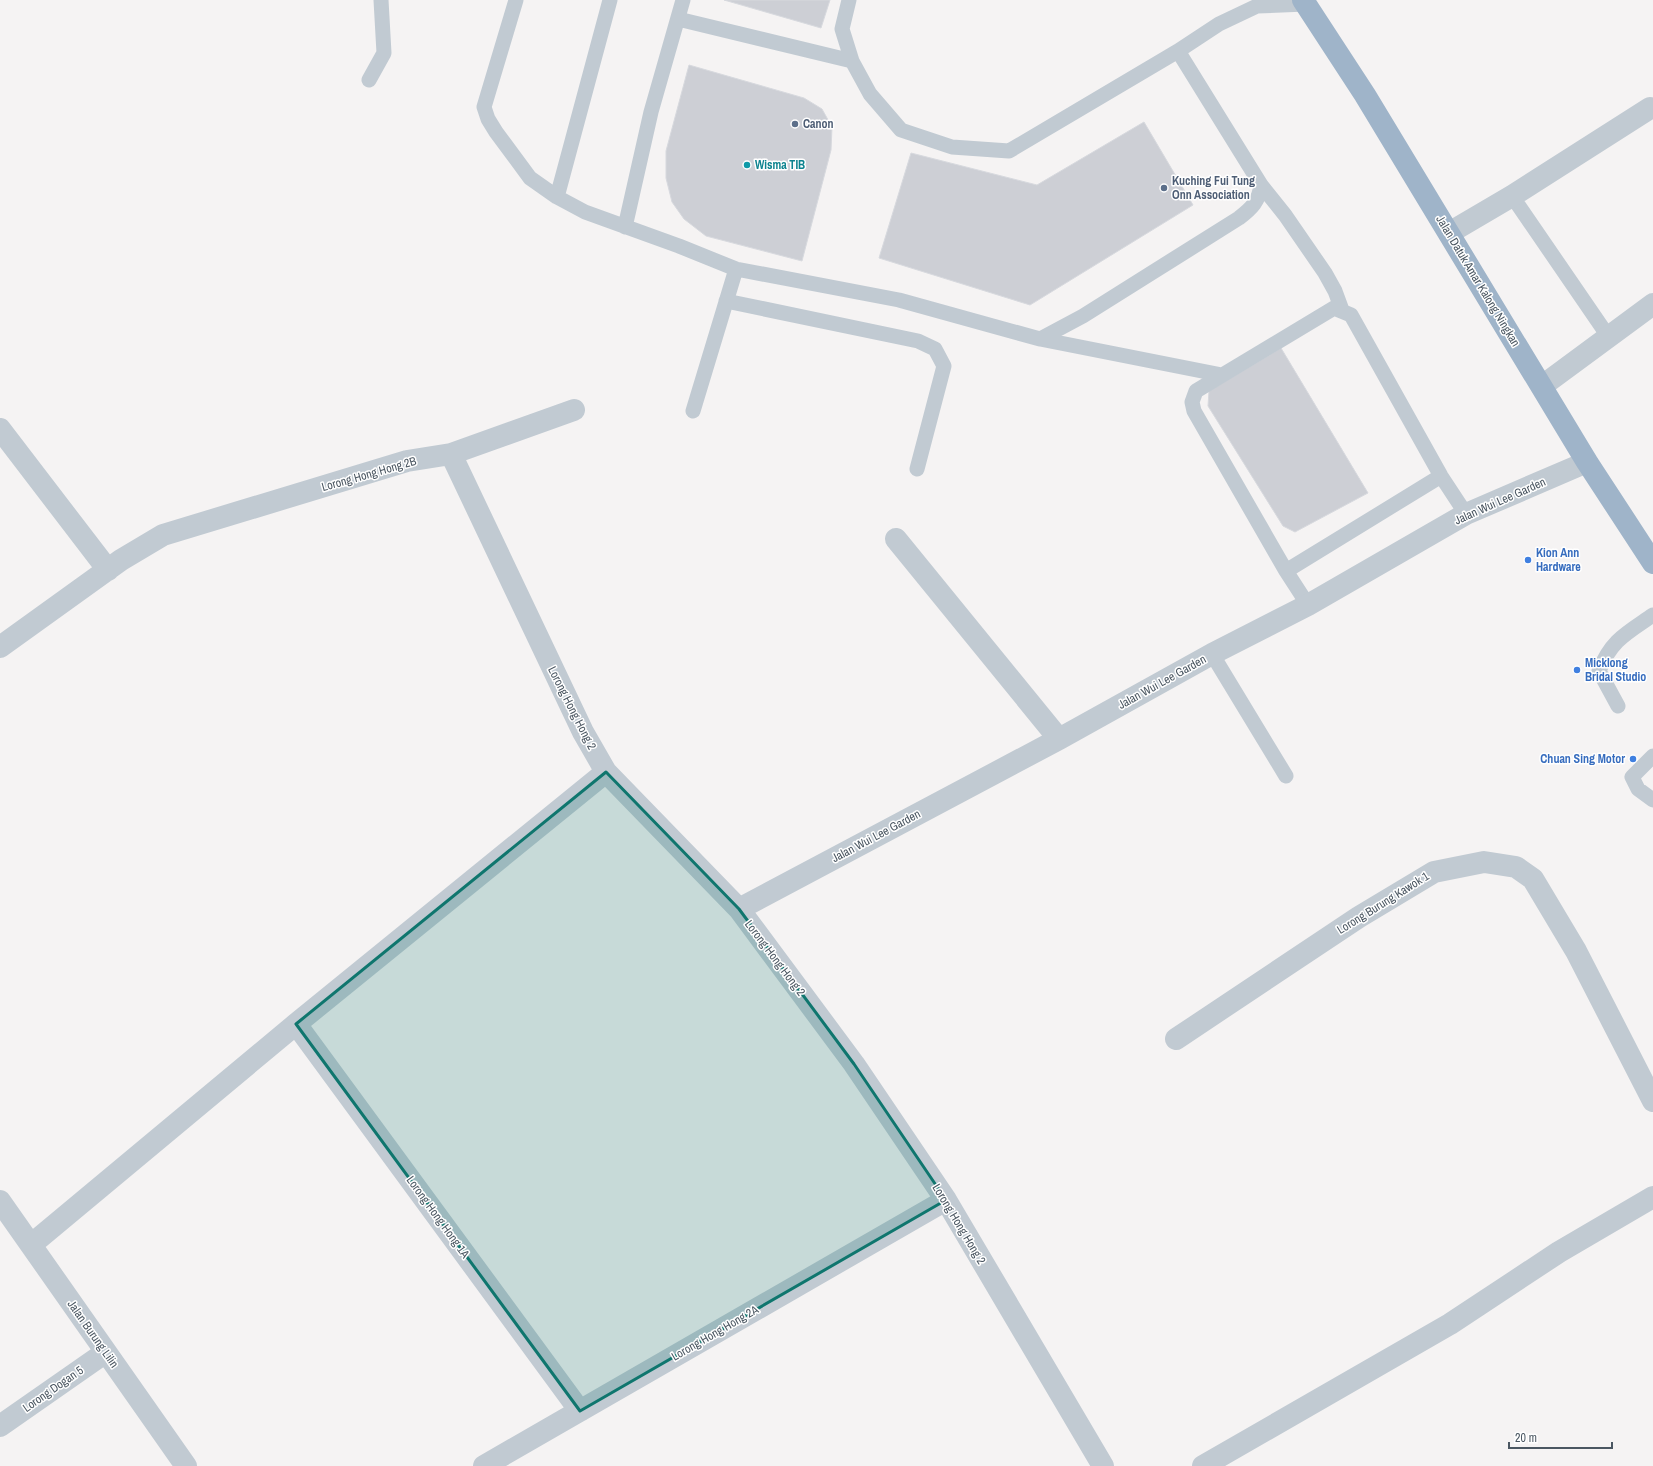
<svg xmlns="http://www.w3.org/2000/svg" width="1653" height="1466" font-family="'Archivo Narrow',sans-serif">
  <rect width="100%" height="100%" fill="#f5f3f3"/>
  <path fill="#cdcfd5" stroke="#d7d9de" d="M724 0H830L821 28Z
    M689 65 804 98 822 109 832 127 831 150 802 261 706 236 684 219 672 202 666 178V151Z
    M1144 122 1193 205 1030 305 879 258 911 153 1037 185Z
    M1281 348 1368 493 1295 532 1283 526 1208 406 1209 391Z"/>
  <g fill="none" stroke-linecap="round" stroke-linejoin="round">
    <path stroke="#c1cad2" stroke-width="15" d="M516 0 484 107 488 119 496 132 530 178 557 197 585 212 679 246 736 269 899 300 1040 339 1083 316 1239 218C1252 208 1259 201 1261 185
      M849 0 842 29 852 61 870 94 901 130 952 147 1009 151 1178 51 1219 24 1257 6 1306 4
      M678 19 852 61
      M1178 51 1261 185 1285 215 1325 273 1335 291 1342 310
      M369 80 384 53 381 0
      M1512 196 1608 336
      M557 197 610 0
      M625 227 651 112 683 0
      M726 301 918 341 935 349 944 366 917 469
      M1040 339 1222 375
      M693 411 736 269
      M1286 571 1441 476
      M1308 605 1286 571 1194 411 1192 402 1196 391 1334 308 1351 315 1441 476 1466 514
      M1212 654 1286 776
      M1618 706 1599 671C1611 640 1627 633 1653 615
      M1653 756 1632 777 1638 789 1653 800"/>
    <path stroke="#c1cad2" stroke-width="22" d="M1449 233 1512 196 1650 108
      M1542 386 1653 304
      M0 429 108 570
      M451 454 583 732 606 772 739 909 854 1064 946 1200 1103 1466
      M896 539 1059 739
      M0 647 121 560 163 535 407 461 451 454 574 410
      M739 909 1059 739 1212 654 1308 605 1466 514 1587 462
      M296 1024 580 1411
      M1176 1039 1359 917 1434 872 1484 862 1516 867 1533 879 1576 951 1653 1101
      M0 1201 186 1466
      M32 1244 296 1024 606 772
      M0 1426 106 1352
      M484 1466 946 1200
      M1203 1466 1450 1324 1559 1252 1653 1197"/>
    <path stroke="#9fb4c9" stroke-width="22" d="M1303 0 1365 95 1587 462 1653 563"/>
  </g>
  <path fill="#0f766e" fill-opacity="0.2" stroke="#0f766e" stroke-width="3" stroke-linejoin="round" d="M606 772 739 909 854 1064 946 1200 580 1411 296 1024Z"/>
  <g fill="#5c6f8a" stroke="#fff" stroke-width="1.5">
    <circle cx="795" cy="124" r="4"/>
    <circle cx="1164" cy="188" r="4"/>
  </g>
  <circle fill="#0f9aa8" stroke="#fff" stroke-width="1.5" cx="747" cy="165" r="4"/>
  <g fill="#3f7fe0" stroke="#fff" stroke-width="1.5">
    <circle cx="1528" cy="560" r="4"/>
    <circle cx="1577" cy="670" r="4"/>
    <circle cx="1633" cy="759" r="4"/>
  </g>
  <g text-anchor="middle" stroke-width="3" stroke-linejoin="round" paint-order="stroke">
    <g font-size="12" font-weight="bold" fill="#4e5e75" stroke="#fff" text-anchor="start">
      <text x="803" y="128">Canon</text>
      <text x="1172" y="185">Kuching Fui Tung<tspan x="1172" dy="14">Onn Association</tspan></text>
    </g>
    <g font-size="12" font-weight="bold" fill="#0d838f" stroke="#fff" text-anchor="start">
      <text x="755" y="169">Wisma TIB</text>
    </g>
    <g font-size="12" fill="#4a5661" stroke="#fff">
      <text transform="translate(1478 281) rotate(59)" y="4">Jalan Datuk Amar Kalong Ningkan</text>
      <text transform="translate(369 474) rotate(-16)" y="4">Lorong Hong Hong 2B</text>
      <text transform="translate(1500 501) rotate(-24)" y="4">Jalan Wui Lee Garden</text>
      <text transform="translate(1162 682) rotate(-29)" y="4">Jalan Wui Lee Garden</text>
      <text transform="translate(572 708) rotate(63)" y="4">Lorong Hong Hong 2</text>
      <text transform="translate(876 836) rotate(-28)" y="4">Jalan Wui Lee Garden</text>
      <text transform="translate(1383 903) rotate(-32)" y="4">Lorong Burung Kawok 1</text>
      <text transform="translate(775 958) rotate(53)" y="4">Lorong Hong Hong 2</text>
      <text transform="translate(438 1217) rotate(54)" y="4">Lorong Hong Hong 1A</text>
      <text transform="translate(959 1224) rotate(59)" y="4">Lorong Hong Hong 2</text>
      <text transform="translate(715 1333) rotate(-30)" y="4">Lorong Hong Hong 2A</text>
      <text transform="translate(93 1334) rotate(55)" y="4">Jalan Burung Lilin</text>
      <text transform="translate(53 1389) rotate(-35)" y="4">Lorong Dogan 5</text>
    </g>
    <g font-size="12" font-weight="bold" fill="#366cbe" stroke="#fff" text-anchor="start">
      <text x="1536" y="557">Kion Ann<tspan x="1536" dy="14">Hardware</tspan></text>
      <text x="1585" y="667">Micklong<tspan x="1585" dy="14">Bridal Studio</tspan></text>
      <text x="1625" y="763" text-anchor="end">Chuan Sing Motor</text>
    </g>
  </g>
  <path d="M1509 1442v6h103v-6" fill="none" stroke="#4a5661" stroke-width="2"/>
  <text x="1515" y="1442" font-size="12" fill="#4a5661" stroke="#ffffff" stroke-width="3" paint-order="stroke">20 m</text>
</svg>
